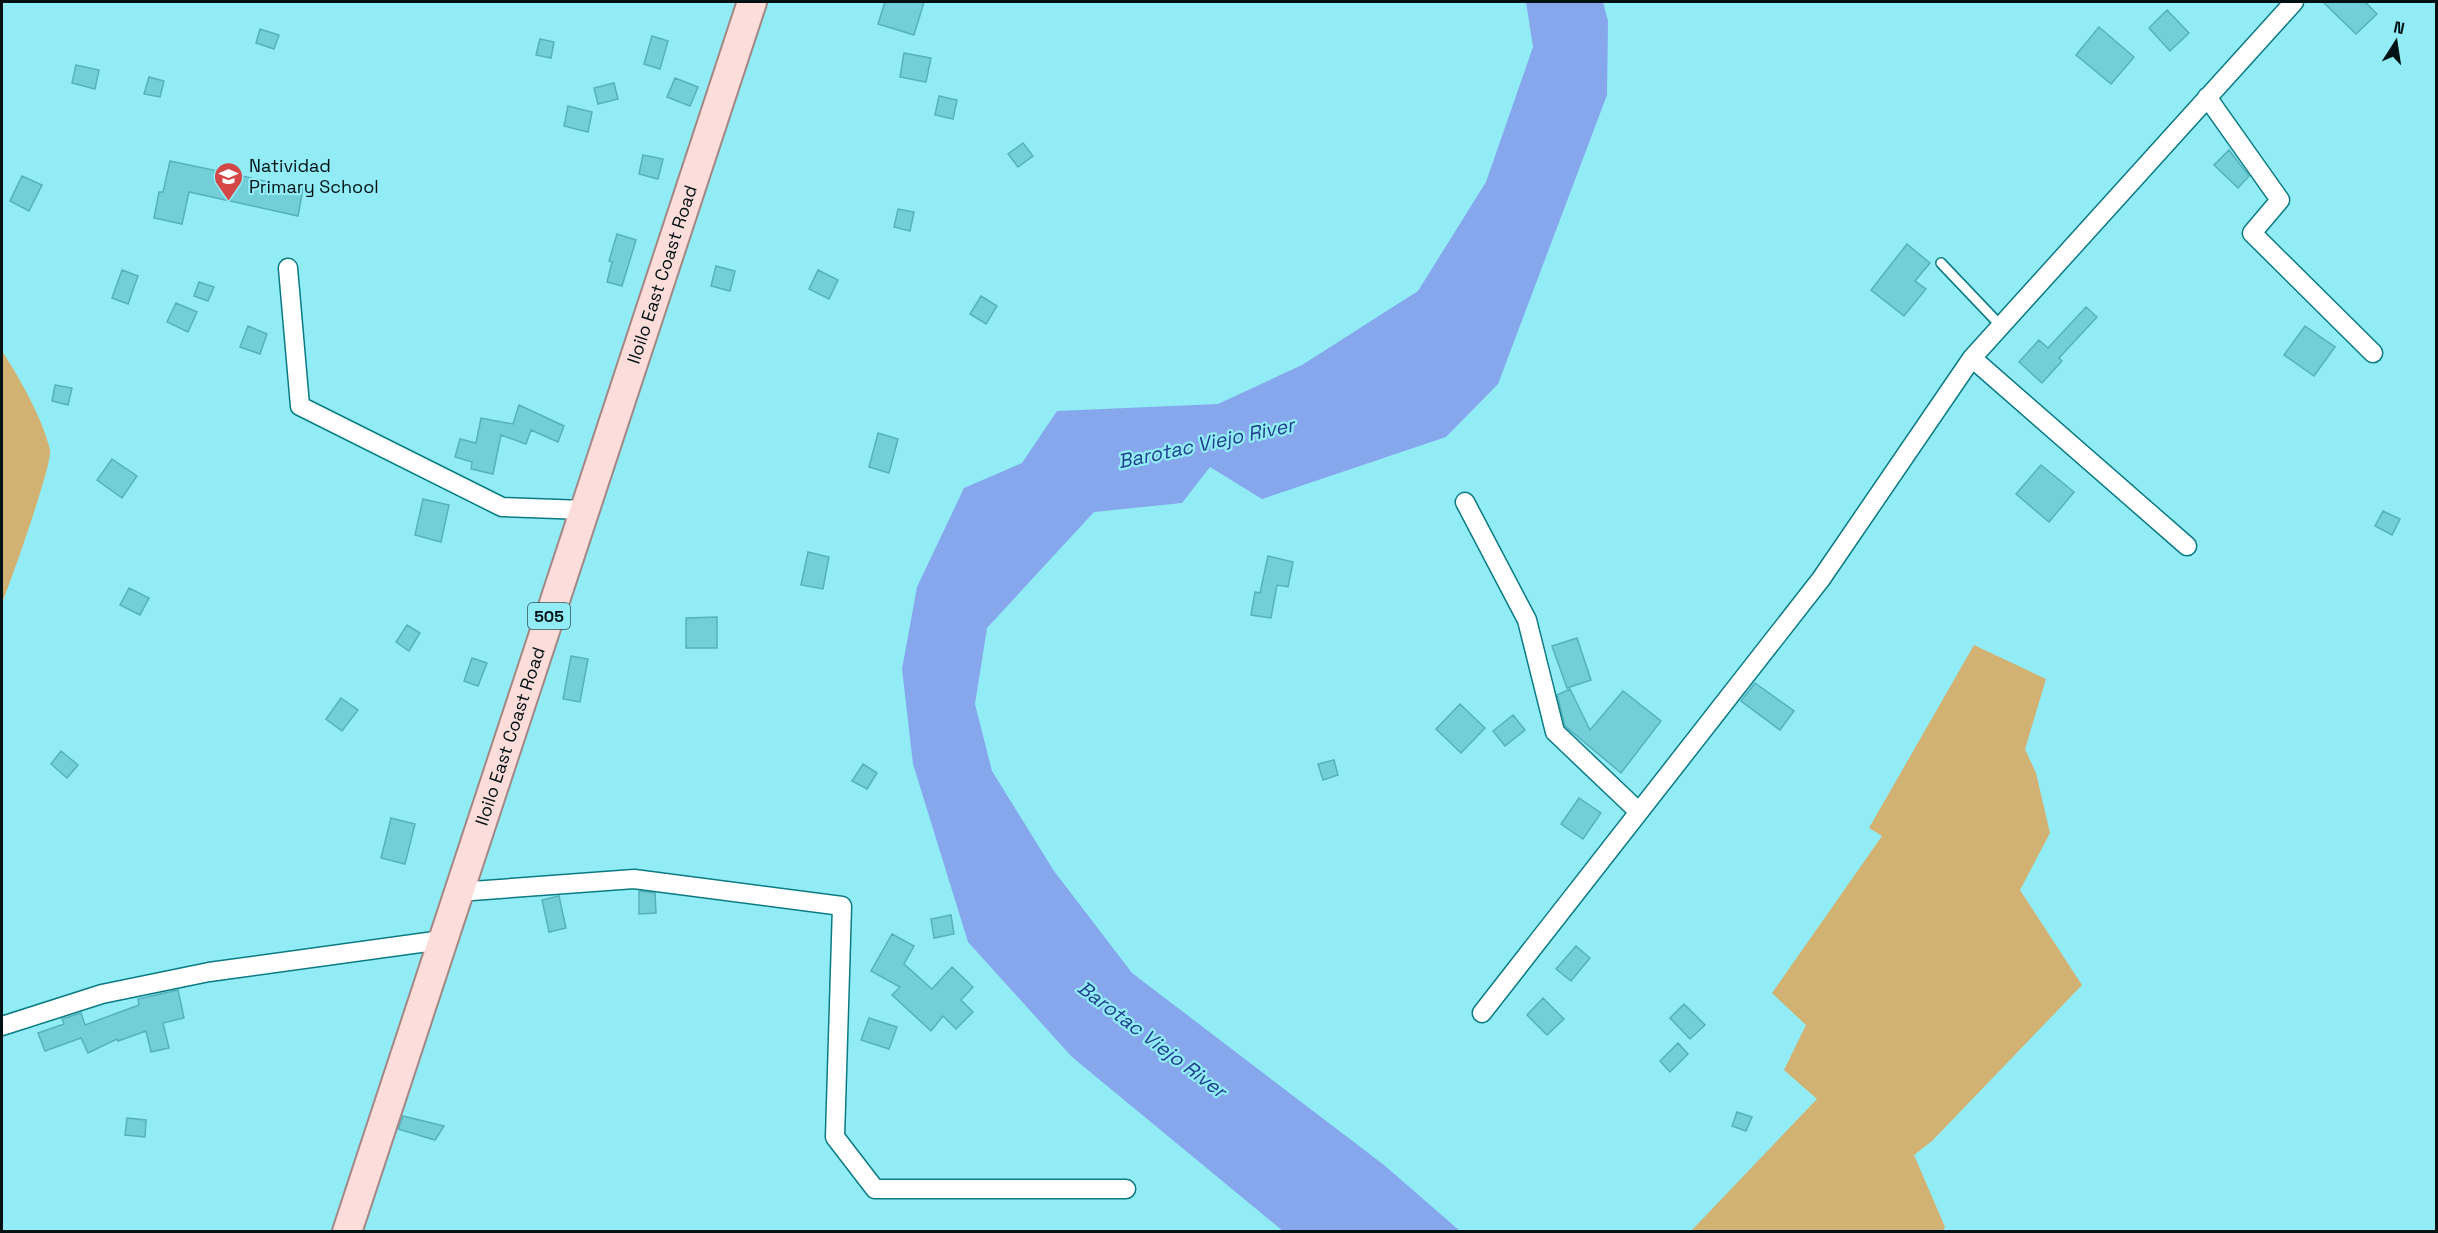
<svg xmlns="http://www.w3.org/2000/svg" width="2438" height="1233" font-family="'Space Grotesk',sans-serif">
  <rect width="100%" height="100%" fill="#91ecf6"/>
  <path fill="#d2b272" d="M2 351C19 377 43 419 50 450 53 463 10 584 2 603Z
    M1974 645 2046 679 2025 749 2036 773 2050 833 2020 890 2082 985 1932 1141 1914 1155 1945 1227 1943 1231H1691L1817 1099 1784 1070 1806 1025 1772 993 1882 836 1869 828Z"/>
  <path fill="#86a7ec" d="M1526 2H1603L1608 21 1607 95 1498 384 1446 437 1262 499 1210 467 1182 503 1094 512 987 628 975 704 992 771 1054 871 1132 973 1384 1165 1460 1231H1283L1072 1057 968 942 913 764 902 669 917 587 964 488 1022 463 1057 411 1218 404 1302 365 1418 291 1486 182 1533 47Z"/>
  <path fill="#72ced7" stroke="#55b2bb" stroke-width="1.5" d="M885 2H924L914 35 878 24Z
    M2323 2H2365L2377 14 2356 34Z
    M2167 10 2189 33 2170 51 2149 28Z
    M2099 27 2134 57 2111 84 2076 55Z
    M260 29 279 35 274 49 256 43Z
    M652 36 668 41 660 69 644 64Z
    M540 39 554 42 551 58 536 55Z
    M904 53 931 58 926 82 900 77Z
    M76 65 99 70 95 89 72 83Z
    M149 77 164 81 160 97 144 94Z
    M675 78 698 87 690 106 667 97Z
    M614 83 618 99 598 104 594 88Z
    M939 96 957 100 953 119 935 115Z
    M568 106 592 112 588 132 564 126Z
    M1023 143 1033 156 1018 167 1008 154Z
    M2229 150 2249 176 2238 188 2214 165Z
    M643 155 663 159 658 179 639 174Z
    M170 161 303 189 298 216 189 192 182 224 154 218 159 192H163Z
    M22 176 42 185 29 211 10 201Z
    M898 209 914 212 910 231 894 227Z
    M617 234 636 240 622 286 607 282 612 262 609 261Z
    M1907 244 1930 263 1915 281 1926 289 1904 316 1871 290Z
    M716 266 735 271 730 291 711 286Z
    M122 270 138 276 128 304 112 298Z
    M818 270 838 280 829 299 809 289Z
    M199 282 214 287 208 301 194 296Z
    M981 296 997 306 986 324 970 314Z
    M176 303 197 312 188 332 167 322Z
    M2086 307 2097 317 2059 358 2062 361 2042 383 2019 362 2039 340 2048 348Z
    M248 326 267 334 260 354 240 347Z
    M2305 326 2335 347 2314 376 2284 355Z
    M55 385 72 388 68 405 52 401Z
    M519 405 564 426 558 442 531 430 526 444 501 435 493 474 471 469 472 462 455 457 460 439 476 443 481 418 513 424Z
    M878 433 898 439 889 473 869 467Z
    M112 459 137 476 122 498 97 480Z
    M2041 465 2074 492 2049 522 2016 494Z
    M423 499 449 505 441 542 415 535Z
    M2383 511 2400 519 2392 535 2375 526Z
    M808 552 829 557 823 589 801 585Z
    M1268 556 1293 562 1288 587 1277 585 1271 618 1251 615 1255 592 1260 593Z
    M129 588 149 598 140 615 120 605Z
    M717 617V648H686V618Z
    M407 625 420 633 409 651 396 642Z
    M1577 638 1591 680 1567 688 1552 646Z
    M571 656 588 659 580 702 563 699Z
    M472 658 487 663 478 686 464 681Z
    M1755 683 1794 711 1780 730 1741 701Z
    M1570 689 1590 730 1623 691 1661 721 1621 773 1565 726 1557 695Z
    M341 698 358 710 342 731 326 719Z
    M1460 704 1485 728 1461 753 1436 729Z
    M1513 715 1525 730 1505 746 1493 731Z
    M61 751 78 765 67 778 51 764Z
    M1334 760 1338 775 1323 780 1318 764Z
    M863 764 877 773 867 789 852 781Z
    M1579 798 1601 813 1583 839 1561 824Z
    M391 818 415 824 405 864 381 858Z
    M639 891 655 893 656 913 639 914Z
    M559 896 566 928 549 932 542 900Z
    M951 915 954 934 934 938 931 919Z
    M892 934 914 946 904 964 932 989 952 967 973 987 961 1000 973 1012 956 1029 943 1016 931 1031 892 995 900 987 871 971Z
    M1576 946 1590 958 1571 981 1556 969Z
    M178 990 184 1018 163 1023 169 1048 151 1052 146 1031 118 1041 117 1039 88 1053 81 1038 45 1051 38 1033 64 1024 62 1019 81 1013 85 1025 139 1005 138 999Z
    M1543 998 1564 1019 1547 1035 1527 1015Z
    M1684 1004 1705 1025 1690 1039 1670 1018Z
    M869 1018 897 1027 889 1049 861 1040Z
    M1678 1043 1688 1054 1670 1072 1660 1061Z
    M1737 1112 1752 1117 1746 1131 1732 1126Z
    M403 1116 444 1126 435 1140 398 1129Z
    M127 1118 146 1120 145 1137 125 1135Z"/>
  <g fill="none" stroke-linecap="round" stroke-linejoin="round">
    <defs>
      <path id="lane" d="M1941 263 2001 326"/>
      <path id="street" d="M2207 97 2280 200 2252 233 2373 353
        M288 268 300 406 502 507 584 510
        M1972 358 2187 546
        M1465 502 1527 620 1555 732 1639 812
        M458 892 634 879 842 906 835 1137 875 1189H1126
        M1482 1013 1821 579 1972 358 2294 2
        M2 1026 102 994 209 972 442 940"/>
      <g id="primary">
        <path id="s1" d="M347 1232 752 2"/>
      </g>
    </defs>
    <use href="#lane" stroke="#0a7b83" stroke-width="12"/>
    <use href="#street" stroke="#0a7b83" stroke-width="21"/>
    <use href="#primary" stroke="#a28784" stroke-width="32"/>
    <use href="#lane" stroke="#fff" stroke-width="9"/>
    <use href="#street" stroke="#fff" stroke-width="18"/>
    <use href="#primary" stroke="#fcddda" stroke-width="28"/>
  </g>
  <defs>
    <symbol id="school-pin" viewBox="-11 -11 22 30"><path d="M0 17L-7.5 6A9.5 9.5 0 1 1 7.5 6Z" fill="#d54647" stroke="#91ecf6"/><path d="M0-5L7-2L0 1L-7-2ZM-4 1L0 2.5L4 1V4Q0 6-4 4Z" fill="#fff"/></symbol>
  </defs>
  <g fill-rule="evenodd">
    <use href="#school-pin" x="212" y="160" width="33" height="45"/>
  </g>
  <g text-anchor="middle" stroke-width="4.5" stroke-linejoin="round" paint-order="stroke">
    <rect fill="#91ecf6" stroke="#2c5357" stroke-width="1.5" x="528" y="603" width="42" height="26" rx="4.5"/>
    <g font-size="16" font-weight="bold" fill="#001113">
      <text x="549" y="622">505</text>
    </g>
    <g font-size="18" fill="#001113" stroke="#91ecf6" text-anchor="start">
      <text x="249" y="172">Natividad<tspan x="249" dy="21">Primary School</tspan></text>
    </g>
    <g font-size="18" fill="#001113" stroke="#91ecf6">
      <text dy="6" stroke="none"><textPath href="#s1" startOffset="1008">Iloilo East Coast Road</textPath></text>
      <text dy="6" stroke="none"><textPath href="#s1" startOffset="522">Iloilo East Coast Road</textPath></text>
    </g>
    <g font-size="20" font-style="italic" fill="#1e3f8d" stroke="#91ecf6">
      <text transform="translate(1206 443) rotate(-12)" y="7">Barotac Viejo River</text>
      <text transform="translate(1152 1039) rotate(37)" y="7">Barotac Viejo River</text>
    </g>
  </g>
  <rect width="2438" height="1233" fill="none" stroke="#001113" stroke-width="6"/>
  <g transform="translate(2396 42) rotate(12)" stroke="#91ecf6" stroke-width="4.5" paint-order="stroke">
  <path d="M0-4.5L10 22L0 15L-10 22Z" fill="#001113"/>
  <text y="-9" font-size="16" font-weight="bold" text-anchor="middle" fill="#001113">N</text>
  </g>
</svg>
